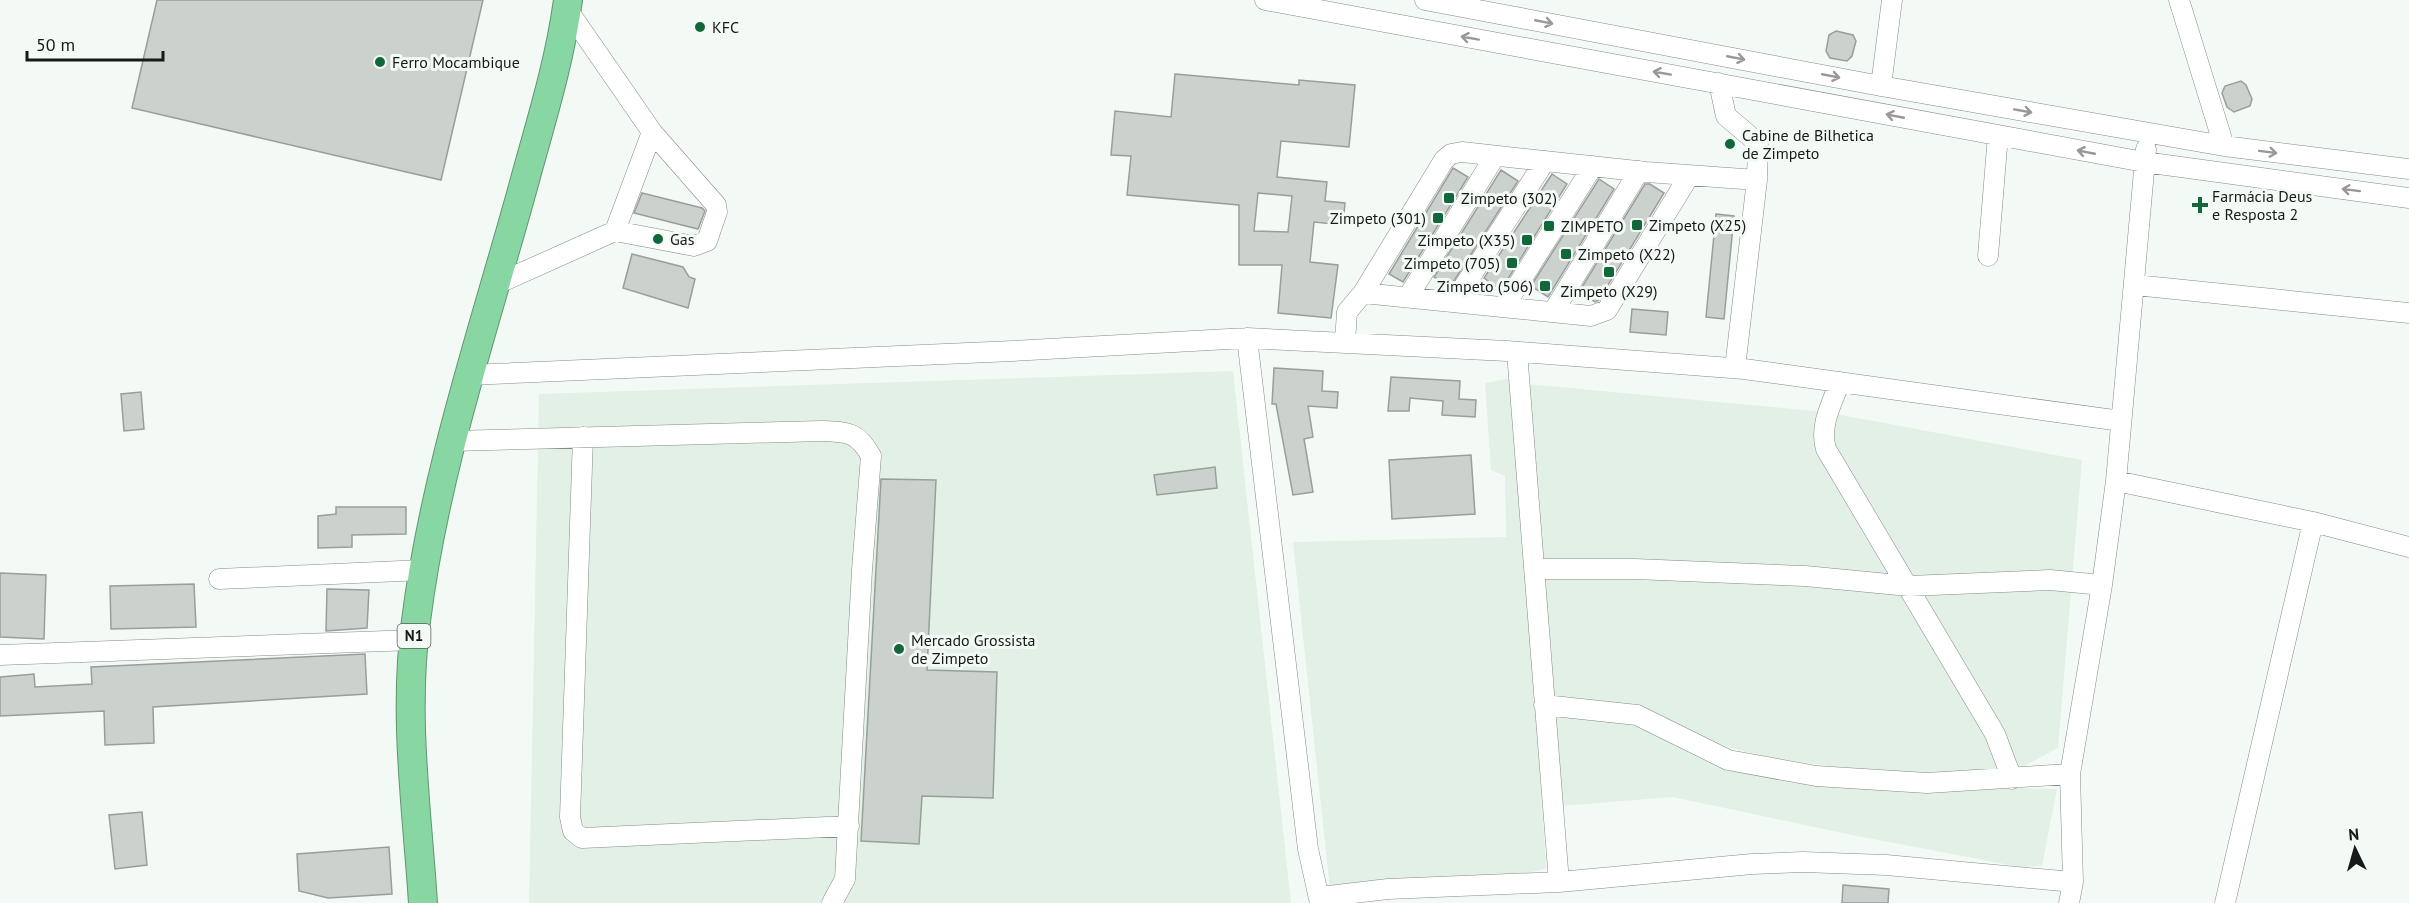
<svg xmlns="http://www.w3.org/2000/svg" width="2409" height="903" font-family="'PT Sans',sans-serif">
  <rect width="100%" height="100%" fill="#f3faf5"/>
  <path fill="#e2f0e6" d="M1233 371 1291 903H529L539 394Z
    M1512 378 1524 512 1546 868 1504 880 1330 890 1293 542 1506 537 1505 476 1491 470 1485 383Z
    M1527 384 1825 412 1816 434 1986 730 2000 773 1942 775 1835 767 1761 756 1554 699Z
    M1836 414 2082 460 2058 748 2018 769 1830 441Z
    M1556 714 1631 720 1726 770 1813 783 2057 789 2042 866 2020 867 1847 834 1673 797 1560 806Z"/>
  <path fill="#cbd2cd" stroke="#989f9a" stroke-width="1.5" fill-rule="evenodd" d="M157 0H483L441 180 132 108Z
    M1836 31 1853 35 1856 41 1852 56 1847 61 1830 58 1826 51 1829 35Z
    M1175 74 1299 85V80L1355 85 1349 147 1281 141 1277 177 1327 182 1325 201 1345 203 1343 225 1314 222 1310 262 1338 265 1331 318 1278 313 1282 265H1239V205L1127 195 1131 156 1111 155 1115 111 1171 117ZM1258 193 1292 196 1288 232 1254 231Z
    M2241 81 2246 85 2252 99 2250 106 2234 112 2227 107 2222 93 2225 86Z
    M1453 168 1468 177 1403 282 1389 274Z
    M1501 170 1518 181 1450 287 1434 277Z
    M1552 174 1567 184 1501 290 1484 278Z
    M1599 179 1614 189 1548 297 1531 286Z
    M1645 184H1650L1664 193 1599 300 1595 302 1579 292Z
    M642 193 702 208 705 211 698 229 634 213Z
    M1716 214 1734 216 1724 319 1706 317Z
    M632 254 683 267 689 277 695 279 688 308 623 288Z
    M1632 309 1668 312 1666 335 1630 332Z
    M1274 368 1323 371 1322 391 1338 392 1337 408 1308 406 1313 437 1304 439 1313 492 1293 495 1276 404H1272Z
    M1391 377 1460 381 1459 399 1476 400 1475 417 1442 415 1443 401 1410 398 1409 411H1388Z
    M141 392 144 429 124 431 121 394Z
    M1471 455 1475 514 1392 519 1389 460Z
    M1215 467 1217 488 1157 495 1154 475Z
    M881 479 936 480 927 670 997 672 993 798 922 796 919 844 861 841Z
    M336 507H406V534L352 535V547L318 548V516L336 514Z
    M0 573 46 575 44 639 0 637Z
    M194 584 196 627 111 629 110 586Z
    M327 589 369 590 367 628 326 631Z
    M365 654 367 694 153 707 154 743 105 745 104 711 0 716V677L34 674 35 687 92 684 91 667Z
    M142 812 147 865 115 869 109 815Z
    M389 847 392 894 328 898 299 891 297 854Z
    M1843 885 1889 889 1888 903H1842Z"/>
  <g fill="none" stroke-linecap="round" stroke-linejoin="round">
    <defs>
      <path id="minor" d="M1265 0 2144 162 2409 198
        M1425 0 1881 86 2224 146 2409 169
        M2179 0 2224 146
        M1719 83 1726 116 1758 143 1757 180 1735 368
        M1881 86 1892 0
        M615 231 694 246 707 241 717 212 716 205 652 132
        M1988 256 1998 135
        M497 284 615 231 652 132 567 9
        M2135 285 2409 313
        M1363 293 1591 316 1607 310 1689 176
        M1408 297 1495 156
        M1454 302 1545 161
        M1504 307 1593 166
        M1553 312 1639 171
        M1247 338 1308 849 1320 903
        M1345 342 1347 312 1363 293 1444 160 1451 154 1462 152 1646 172 1757 180
        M1517 352 1559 882
        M468 375 1013 351 1247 338 1507 351 1744 369 2121 421
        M1840 382C1832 403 1819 426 1826 449L1995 734 2012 779
        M583 437 570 817 573 831 582 838 849 826
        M452 441 822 431C848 432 858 432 871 456L862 570 845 879 832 903
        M2116 481 2313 522 2409 547
        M1535 569H1635L1805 576 1909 586 2050 580 2102 585
        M219 579 424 570
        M0 655 414 640
        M1544 705 1637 715 1728 760 1816 776 1927 783 2070 774
        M1320 897 1388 889 1559 882 1752 864 1803 862 1886 865 2073 882
        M2069 903 2073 882 2070 774 2102 585 2116 481 2146 149
        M2225 903 2313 522"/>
      <path id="highway" d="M423 903C417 810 403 714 416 621 435 469 486 323 526 176 542 118 560 60 568 0"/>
    </defs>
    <use href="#minor" stroke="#848b86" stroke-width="21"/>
    <use href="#highway" stroke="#609572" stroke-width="30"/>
    <use href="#minor" stroke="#fff" stroke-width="20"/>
    <use href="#highway" stroke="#88d7a2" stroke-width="28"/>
  </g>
  <defs><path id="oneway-shaft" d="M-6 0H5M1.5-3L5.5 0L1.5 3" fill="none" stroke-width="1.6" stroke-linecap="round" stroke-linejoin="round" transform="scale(1.5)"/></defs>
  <g stroke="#979897">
    <use href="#oneway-shaft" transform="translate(1544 22) rotate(11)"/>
    <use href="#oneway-shaft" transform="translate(1470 38) rotate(-170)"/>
    <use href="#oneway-shaft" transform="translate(1736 58) rotate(11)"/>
    <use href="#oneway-shaft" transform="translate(1662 73) rotate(-170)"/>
    <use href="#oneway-shaft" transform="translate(1831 76) rotate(11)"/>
    <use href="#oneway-shaft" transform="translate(2023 111) rotate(10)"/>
    <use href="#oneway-shaft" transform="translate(1895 116) rotate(-169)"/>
    <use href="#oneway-shaft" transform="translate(2086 152) rotate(-169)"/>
    <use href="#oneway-shaft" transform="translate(2268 152) rotate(7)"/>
    <use href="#oneway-shaft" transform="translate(2351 190) rotate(-173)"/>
  </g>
  <g fill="#116739" stroke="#f3faf5" stroke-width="2">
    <circle cx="700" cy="27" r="6"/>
    <circle cx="380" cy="62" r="6"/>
    <circle cx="1730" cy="144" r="6"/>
    <rect x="1443" y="192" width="12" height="12" rx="3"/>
    <path d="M2197 196h6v6h6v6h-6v6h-6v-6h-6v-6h6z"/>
    <rect x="1432" y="212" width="12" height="12" rx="3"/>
    <rect x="1631" y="219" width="12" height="12" rx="3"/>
    <rect x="1543" y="220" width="12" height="12" rx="3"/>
    <circle cx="658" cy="239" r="6"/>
    <rect x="1521" y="234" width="12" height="12" rx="3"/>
    <rect x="1560" y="248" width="12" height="12" rx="3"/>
    <rect x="1506" y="257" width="12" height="12" rx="3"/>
    <rect x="1603" y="266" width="12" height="12" rx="3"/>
    <rect x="1539" y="280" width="12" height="12" rx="3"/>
    <circle cx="899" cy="649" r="6"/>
  </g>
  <g text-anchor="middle" stroke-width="6" stroke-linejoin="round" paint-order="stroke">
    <rect fill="#f3faf5" stroke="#595d5a" stroke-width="1.5" x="397.5" y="624" width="33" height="24" rx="4.5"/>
    <g font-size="15" font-weight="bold" fill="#171a18">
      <text x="414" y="641">N1</text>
    </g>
    <g font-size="16" fill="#171a18" stroke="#f3faf5" text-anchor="start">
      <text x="712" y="33">KFC</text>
      <text x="392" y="68">Ferro Mocambique</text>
      <text x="1742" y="141">Cabine de Bilhetica<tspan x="1742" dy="18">de Zimpeto</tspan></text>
      <text x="2212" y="202">Farmácia Deus<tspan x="2212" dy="18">e Resposta 2</tspan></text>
      <text x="1461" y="204">Zimpeto (302)</text>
      <text x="1426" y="224" text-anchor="end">Zimpeto (301)</text>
      <text x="1649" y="231">Zimpeto (X25)</text>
      <text x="1561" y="232">ZIMPETO</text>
      <text x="670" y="245">Gas</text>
      <text x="1515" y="246" text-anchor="end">Zimpeto (X35)</text>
      <text x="1578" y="260">Zimpeto (X22)</text>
      <text x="1500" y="269" text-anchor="end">Zimpeto (705)</text>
      <text x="1533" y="292" text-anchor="end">Zimpeto (506)</text>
      <text x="1609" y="297" text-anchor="middle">Zimpeto (X29)</text>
      <text x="911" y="646">Mercado Grossista<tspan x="911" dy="18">de Zimpeto</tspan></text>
    </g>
  </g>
  <g transform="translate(2355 849) rotate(355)" stroke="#f3faf5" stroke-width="4.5" paint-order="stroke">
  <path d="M0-4.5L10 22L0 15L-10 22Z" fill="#171a18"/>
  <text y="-9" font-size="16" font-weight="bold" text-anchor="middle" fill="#171a18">N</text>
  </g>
  <path d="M27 51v9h136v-9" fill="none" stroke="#171a18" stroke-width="3"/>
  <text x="36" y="51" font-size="18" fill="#171a18" stroke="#f3faf5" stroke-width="4.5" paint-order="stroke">50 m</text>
</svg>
